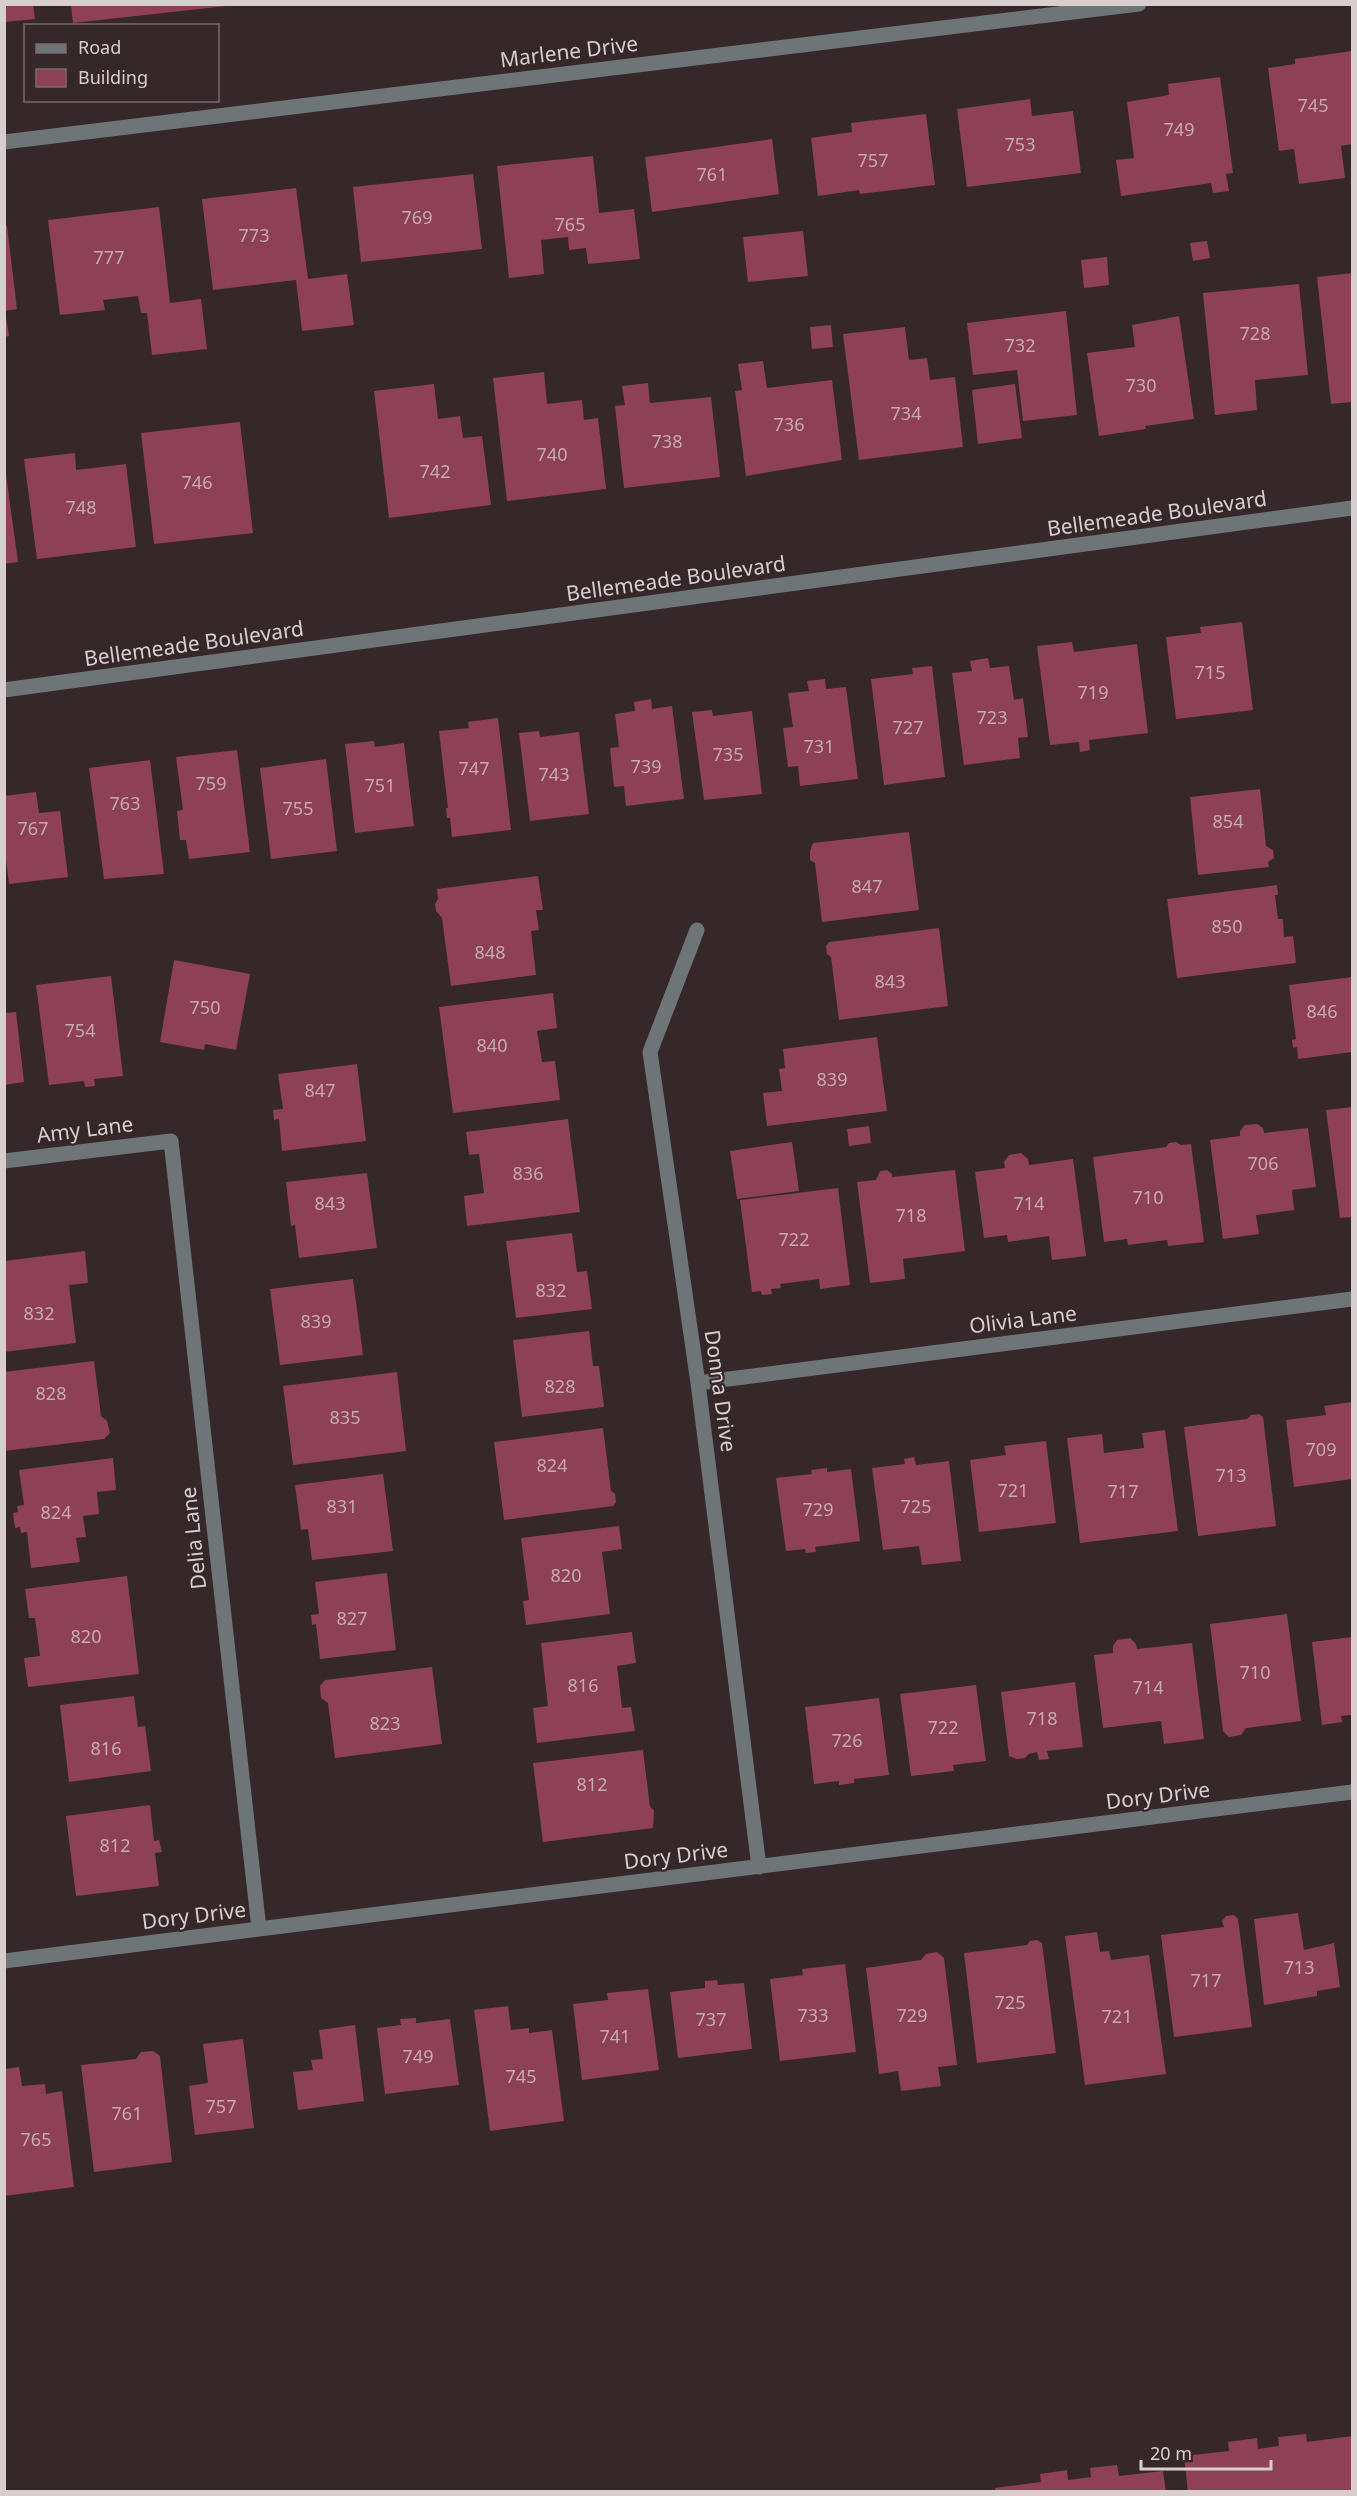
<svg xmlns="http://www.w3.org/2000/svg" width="1357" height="2496" font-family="'Noto Sans',sans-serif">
  <rect width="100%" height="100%" fill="#36272b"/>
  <path fill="#8d4057" d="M4 4H33L35 19 4 22Z
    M71 5H225L226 6 73 23Z
    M1352 51V144L1341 146 1345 178 1299 184 1294 149 1279 151 1268 68 1295 64V59Z
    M1220 77 1233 173 1226 174 1229 191 1213 193 1211 183 1121 196 1116 160 1134 158 1127 102 1169 95 1168 84Z
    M1030 99 1032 116 1073 111 1081 173 967 187 957 109Z
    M926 114 935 185 860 194 859 190 818 196 811 138 852 132 851 123Z
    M772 139 779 194 652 212 645 157Z
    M593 156 599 213 634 209 640 259 588 264 586 248 569 250 568 237 541 240 544 274 509 278 497 166Z
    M473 174 482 249 361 262 353 187Z
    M296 188 308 279 347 274 354 325 302 331 296 280 213 290 202 199Z
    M159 207 170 303 201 299 207 349 152 355 147 313H141L138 296 103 300 105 310 60 315 48 220Z
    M4 226H7L17 309 4 311Z
    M803 231 808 276 748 282 743 237Z
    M1207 241 1210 258 1193 261 1190 243Z
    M1107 257 1109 285 1084 288 1081 260Z
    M1352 273V402L1331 404 1317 277Z
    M1299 284 1308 375 1255 380 1257 410 1215 415 1203 293Z
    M5 311 9 336 5 337Z
    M1066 311 1077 415 1023 421 1017 370 973 375 967 323Z
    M1179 316 1194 419 1145 426 1146 429 1099 436 1087 353 1135 347 1132 325Z
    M831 325 833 347 812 349 810 327Z
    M905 327 909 360 927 358 930 380 955 377 963 447 859 460 843 334Z
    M763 361 767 388 832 380 842 460 746 476 735 391 742 390 738 364Z
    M544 372 547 404 582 400 584 420 598 418 606 489 507 501 493 378Z
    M648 383 650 403 711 397 720 477 624 488 615 406 625 405 622 386Z
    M434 384 438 419 460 416 463 438 482 436 491 505 389 518 374 391Z
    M1015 384 1022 438 978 444 972 390Z
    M240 422 253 533 154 544 141 433Z
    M75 453 76 470 126 464 136 547 37 559 24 459Z
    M4 460 18 562 4 564Z
    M1242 622 1253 710 1176 719 1166 637 1201 633 1200 627Z
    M1072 642 1074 652 1137 644 1148 733 1089 740 1090 750 1080 752 1079 742 1050 745 1037 646Z
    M988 658 990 668 1009 666 1014 700 1023 698 1028 737 1018 738 1020 758 964 765 952 673 972 671 970 661Z
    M932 666 945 777 884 785 871 679 913 674 912 668Z
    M825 679 826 689 846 687 858 779 800 786 798 766 788 767 783 728 793 727 788 693 809 691 807 681Z
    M651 699 652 709 672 706 684 799 626 806 624 786 614 787 610 748 619 747 615 714 635 711 634 702Z
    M712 710 713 716 752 711 762 794 704 800 692 712Z
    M498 718 511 830 452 837 450 818H447L446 808H448L439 731 469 728 468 722Z
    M539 731 540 737 579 732 589 814 530 821 519 733Z
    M374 741 375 747 404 743 414 826 355 833 345 744Z
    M237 750 250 852 189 859 186 840H180L177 811 183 810 176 757Z
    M326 759 337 851 271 859 260 768Z
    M150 760 164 874 104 879 89 768Z
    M1260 789 1266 846 1273 850 1274 858 1268 862 1269 867 1198 875 1190 797Z
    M36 792 39 813 60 811 68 877 9 884 4 844V796Z
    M909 832 919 910 822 922 815 863 810 860V851L813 843Z
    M538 876 543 910H536L539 930 531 931 536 975 451 986 442 918 436 911 435 904 438 899 437 889Z
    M1277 885 1278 895H1275L1278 919H1283L1284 937 1293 936 1296 963 1177 978 1167 899Z
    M939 928 948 1006 839 1020 831 957 827 954 826 946 829 942Z
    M174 960 250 974 236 1050 205 1044 204 1050 160 1042Z
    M111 976 123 1076 94 1079 95 1086 85 1087 84 1081 49 1085 36 985Z
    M1352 977V1052L1298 1059 1297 1047 1293 1048 1292 1040 1296 1039 1289 985Z
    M553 993 557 1028 537 1031 542 1062 555 1061 560 1100 453 1113 439 1007Z
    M16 1012 24 1082 4 1085V1013Z
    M877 1037 887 1111 767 1126 763 1093 782 1091 779 1069 785 1068 783 1049Z
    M357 1064 366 1141 282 1151 279 1119 274 1120 273 1110 283 1109 278 1074Z
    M1352 1107V1217L1340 1218 1326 1110Z
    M568 1119 580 1212 467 1226 464 1196 484 1193 479 1154 469 1155 466 1132Z
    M1257 1124 1263 1128 1264 1133 1308 1128 1316 1187 1292 1190 1294 1210 1256 1215 1259 1234 1223 1239 1210 1140 1240 1136V1131L1245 1125Z
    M869 1126 871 1143 849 1146 847 1129Z
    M792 1142 799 1191 737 1199 730 1151Z
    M1176 1142 1181 1145 1191 1144 1204 1242 1168 1246 1167 1240 1128 1245 1127 1239 1104 1242 1093 1157 1166 1147 1169 1143Z
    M1021 1153 1028 1159 1029 1165 1073 1159 1086 1256 1052 1260 1049 1236 1008 1242 1007 1235 984 1238 975 1172 1005 1168 1004 1162 1009 1155Z
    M887 1170 892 1174V1177L955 1170 965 1251 903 1259 905 1279 870 1283 857 1182 876 1180 880 1171Z
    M367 1173 377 1248 299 1258 295 1225 291 1226 286 1182Z
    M838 1188 850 1285 820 1289 819 1279 780 1284 781 1288 771 1289 772 1294 762 1295 761 1291 752 1292 740 1200Z
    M572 1233 577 1272 587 1271 592 1309 516 1318 506 1241Z
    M85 1251 88 1283 69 1285 76 1343 4 1352V1261Z
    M353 1279 363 1355 280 1365 270 1289Z
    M589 1331 593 1366H599L604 1407 522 1417 513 1340Z
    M94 1361 101 1416 107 1421 110 1433 104 1439 4 1451V1372Z
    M397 1372 406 1451 293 1465 283 1386Z
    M1352 1402V1479L1294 1487 1286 1420 1326 1415 1324 1406Z
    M1259 1414 1263 1417 1276 1526 1198 1536 1184 1427 1247 1419 1251 1415Z
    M603 1428 611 1491 615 1494 616 1502 613 1506 504 1520 494 1442Z
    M1165 1430 1178 1531 1080 1543 1067 1438 1102 1434 1104 1453 1144 1448 1142 1433Z
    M1046 1441 1056 1523 979 1532 970 1460 1006 1455 1004 1446Z
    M914 1457 916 1465 949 1461 961 1561 922 1565 919 1546 883 1550 872 1468 905 1464 904 1459Z
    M113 1458 116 1490 97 1492 99 1514 83 1516 86 1537 76 1538 80 1562 31 1568 27 1532 21 1533 20 1527 15 1528 13 1513 18 1512 17 1506 24 1505 19 1470Z
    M827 1468V1472L851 1469 860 1541 815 1547 816 1552 806 1553 805 1549 786 1551 776 1478 812 1474 811 1470Z
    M383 1474 393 1551 312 1560 308 1529 301 1530 295 1485Z
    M619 1526 622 1549 602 1552 610 1614 526 1625 523 1601 529 1600 521 1538Z
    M387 1573 396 1650 320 1659 316 1624 312 1625 311 1615 319 1614 315 1582Z
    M127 1576 139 1674 28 1687 24 1658 40 1656 35 1618H29L25 1589Z
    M1287 1614 1301 1721 1246 1728 1241 1735 1229 1737 1223 1731 1210 1624Z
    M632 1632 636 1663 617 1666 622 1708 631 1707 635 1731 537 1743 533 1708 548 1706 541 1643Z
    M1352 1637V1715L1341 1716 1342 1722 1322 1725 1312 1642Z
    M1130 1638 1136 1644 1137 1649 1192 1643 1204 1739 1164 1744 1161 1721 1103 1728 1094 1655 1113 1653V1646L1117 1640Z
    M432 1667 442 1744 335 1758 328 1703 321 1698 320 1686 325 1680Z
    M1075 1682 1083 1747 1047 1751 1049 1759 1039 1760 1037 1752 1029 1754 1025 1758 1017 1759 1009 1756 1001 1692Z
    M976 1685 986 1761 953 1765 954 1771 911 1776 900 1694Z
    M134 1696 138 1727 145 1726 151 1771 69 1782 60 1705Z
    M879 1698 889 1775 854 1779V1783L839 1785V1781L814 1784 805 1707Z
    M643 1750 650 1807 654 1810 653 1828 543 1842 533 1763Z
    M150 1805 154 1841 159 1840 162 1852 155 1853 159 1886 76 1896 66 1816Z
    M1298 1913 1304 1950 1334 1943 1340 1987 1317 1991V1996L1264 2005 1254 1919Z
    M1234 1915 1238 1919 1252 2027 1174 2037 1161 1935 1224 1927 1222 1921 1226 1916Z
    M1097 1932 1100 1952 1109 1951 1111 1960 1149 1955 1166 2074 1085 2085 1065 1936Z
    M1037 1940 1042 1943 1056 2053 977 2063 964 1953 1027 1945 1030 1941Z
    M937 1952 944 1958 957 2065 938 2067 941 2086 901 2091 898 2071 879 2074 866 1968 921 1960 926 1954Z
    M845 1964 856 2052 780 2061 770 1979 803 1975 802 1969Z
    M717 1980 718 1985 744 1983 752 2049 678 2058 670 1992 705 1988V1981Z
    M648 1989 659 2070 582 2080 573 2004 608 2000 607 1993Z
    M508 2006 511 2030 529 2028V2033L552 2030 564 2121 490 2131 474 2010Z
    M416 2018V2023L450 2019 459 2085 385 2094 377 2028 401 2025 400 2019Z
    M355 2025 364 2101 298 2110 293 2072 313 2070 311 2060 323 2059 319 2030Z
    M243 2039 254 2128 195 2135 189 2086 208 2083 203 2044Z
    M153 2051 160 2056 172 2162 94 2172 81 2065 136 2059 141 2052Z
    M19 2067 22 2086 45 2084 46 2094 62 2091 74 2187 4 2196V2069Z
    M1306 2434 1307 2442 1352 2436V2492H1188L1184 2456 1229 2451 1228 2442 1257 2438 1258 2449 1279 2446 1278 2437Z
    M1117 2465 1119 2476 1163 2471 1166 2492H996L995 2488 1041 2482 1040 2474 1067 2470 1068 2480 1091 2477 1090 2468Z"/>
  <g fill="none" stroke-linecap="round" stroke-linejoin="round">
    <path stroke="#6d7577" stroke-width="15" d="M4 142 1139 4
      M4 690 1352 508
      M697 930 650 1052 698 1383 759 1867
      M4 1161 171 1141 259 1929
      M698 1383 1352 1299
      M4 1961 1352 1792"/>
  </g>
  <g text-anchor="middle" stroke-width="4.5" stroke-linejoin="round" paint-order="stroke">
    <g font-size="18" fill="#c5aab2">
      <text x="1313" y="112">745</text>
      <text x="1179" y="136">749</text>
      <text x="1020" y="151">753</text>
      <text x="873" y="167">757</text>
      <text x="712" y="181">761</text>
      <text x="417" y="224">769</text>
      <text x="570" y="231">765</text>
      <text x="254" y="242">773</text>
      <text x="109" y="264">777</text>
      <text x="1255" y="340">728</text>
      <text x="1020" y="352">732</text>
      <text x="1141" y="392">730</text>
      <text x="906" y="420">734</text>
      <text x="789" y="431">736</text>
      <text x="667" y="448">738</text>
      <text x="552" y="461">740</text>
      <text x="435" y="478">742</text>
      <text x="197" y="489">746</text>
      <text x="81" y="514">748</text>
      <text x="1210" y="679">715</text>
      <text x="1093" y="699">719</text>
      <text x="992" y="724">723</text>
      <text x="908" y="734">727</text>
      <text x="819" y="753">731</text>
      <text x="728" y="761">735</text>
      <text x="646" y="773">739</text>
      <text x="474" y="775">747</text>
      <text x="554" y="781">743</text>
      <text x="211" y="790">759</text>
      <text x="380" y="792">751</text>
      <text x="125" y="810">763</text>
      <text x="298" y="815">755</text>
      <text x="1228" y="828">854</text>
      <text x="33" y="835">767</text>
      <text x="867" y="893">847</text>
      <text x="1227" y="933">850</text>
      <text x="490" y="959">848</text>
      <text x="890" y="988">843</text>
      <text x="205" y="1014">750</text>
      <text x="1322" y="1018">846</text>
      <text x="80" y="1037">754</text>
      <text x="492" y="1052">840</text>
      <text x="832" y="1086">839</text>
      <text x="320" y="1097">847</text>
      <text x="1263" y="1170">706</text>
      <text x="528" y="1180">836</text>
      <text x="1148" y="1204">710</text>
      <text x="330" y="1210">843</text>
      <text x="1029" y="1210">714</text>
      <text x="911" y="1222">718</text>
      <text x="794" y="1246">722</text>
      <text x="551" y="1297">832</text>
      <text x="39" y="1320">832</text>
      <text x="316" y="1328">839</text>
      <text x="560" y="1393">828</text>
      <text x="51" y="1400">828</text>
      <text x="345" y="1424">835</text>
      <text x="1321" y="1456">709</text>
      <text x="552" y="1472">824</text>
      <text x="1231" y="1482">713</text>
      <text x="1013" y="1497">721</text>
      <text x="1123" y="1498">717</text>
      <text x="342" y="1513">831</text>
      <text x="916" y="1513">725</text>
      <text x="818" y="1516">729</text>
      <text x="56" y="1519">824</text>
      <text x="566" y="1582">820</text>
      <text x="352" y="1625">827</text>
      <text x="86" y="1643">820</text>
      <text x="1255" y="1679">710</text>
      <text x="583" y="1692">816</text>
      <text x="1148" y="1694">714</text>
      <text x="1042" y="1725">718</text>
      <text x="385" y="1730">823</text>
      <text x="943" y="1734">722</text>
      <text x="847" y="1747">726</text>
      <text x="106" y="1755">816</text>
      <text x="592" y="1791">812</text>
      <text x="115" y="1852">812</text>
      <text x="1299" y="1974">713</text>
      <text x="1206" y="1987">717</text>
      <text x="1010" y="2009">725</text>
      <text x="813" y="2022">733</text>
      <text x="912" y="2022">729</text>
      <text x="1117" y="2023">721</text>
      <text x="711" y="2026">737</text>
      <text x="615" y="2043">741</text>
      <text x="418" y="2063">749</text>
      <text x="521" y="2083">745</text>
      <text x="221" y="2113">757</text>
      <text x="127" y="2120">761</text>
      <text x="36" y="2146">765</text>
    </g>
    <g font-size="21" fill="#d8ced0" stroke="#36272b">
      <text transform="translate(569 52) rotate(-7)" y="7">Marlene Drive</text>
      <text transform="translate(1157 514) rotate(-8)" y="7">Bellemeade Boulevard</text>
      <text transform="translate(676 579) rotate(-8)" y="7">Bellemeade Boulevard</text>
      <text transform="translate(194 644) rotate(-8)" y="7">Bellemeade Boulevard</text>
      <text transform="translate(85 1130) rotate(-7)" y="7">Amy Lane</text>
      <text transform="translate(1023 1320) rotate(-7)" y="7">Olivia Lane</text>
      <text transform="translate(720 1391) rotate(82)" y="7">Donna Drive</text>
      <text transform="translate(194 1538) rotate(-96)" y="7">Delia Lane</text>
      <text transform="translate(1158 1796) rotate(-7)" y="7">Dory Drive</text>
      <text transform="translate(676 1856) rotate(-7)" y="7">Dory Drive</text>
      <text transform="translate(194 1916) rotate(-7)" y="7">Dory Drive</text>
    </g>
  </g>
  <rect width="1357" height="2496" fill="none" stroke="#d8ced0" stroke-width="12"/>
  <rect x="24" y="24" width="195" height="78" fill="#36272b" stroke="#776a6d" stroke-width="1.5"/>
  <rect x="36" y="44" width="30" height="9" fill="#6d7577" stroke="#776a6d" stroke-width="1.5"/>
  <text x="78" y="54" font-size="18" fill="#d8ced0">Road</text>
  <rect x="36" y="69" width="30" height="18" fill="#8d4057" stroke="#776a6d" stroke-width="1.5"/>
  <text x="78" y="84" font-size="18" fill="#d8ced0">Building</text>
  <path d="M1141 2460v9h130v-9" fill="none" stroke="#d8ced0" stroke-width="3"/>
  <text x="1150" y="2460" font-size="18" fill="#d8ced0" stroke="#36272b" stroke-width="4.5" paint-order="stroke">20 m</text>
</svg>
